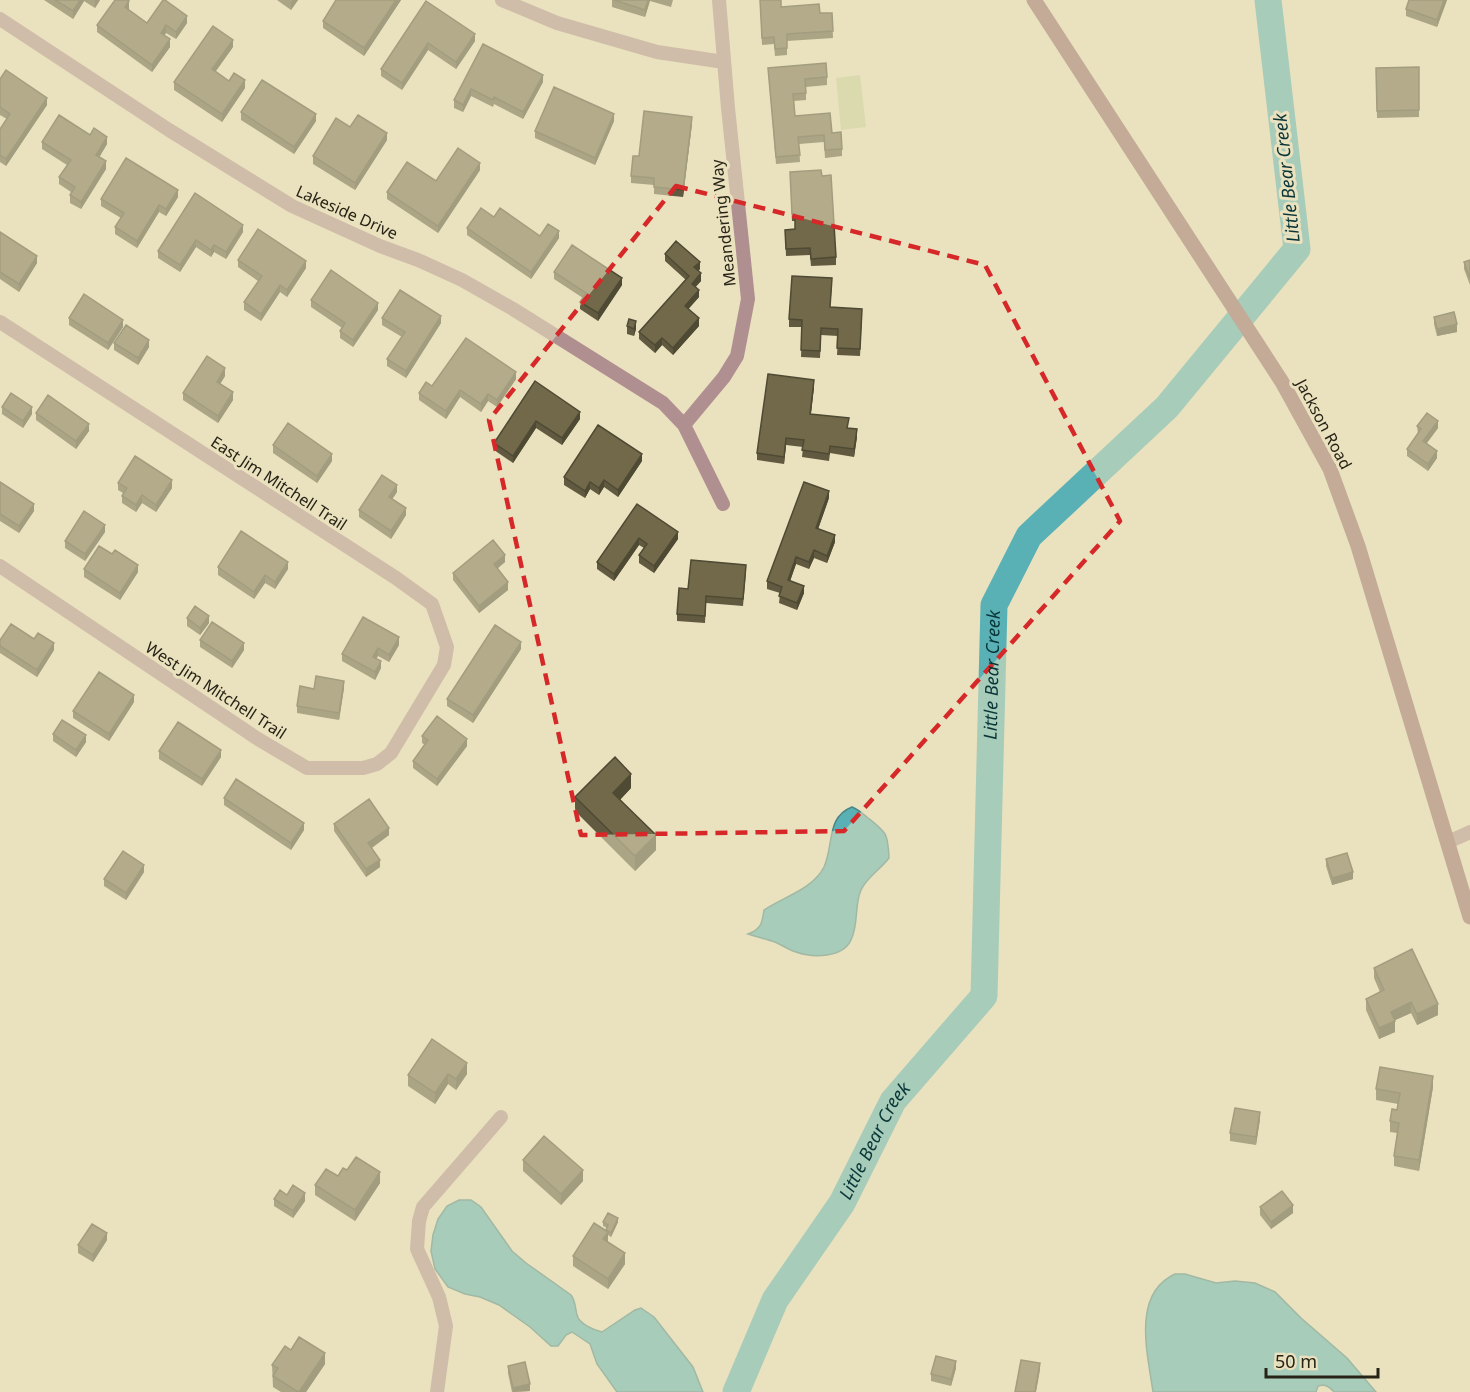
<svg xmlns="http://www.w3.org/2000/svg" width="1470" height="1392" font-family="'Noto Sans',sans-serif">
  <rect width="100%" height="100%" fill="#eae1be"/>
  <path fill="#c8d19c" d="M860 75 866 127 841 130 836 78Z"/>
  <path fill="#59b1b5" stroke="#4a8685" stroke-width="1.5" d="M852 807C859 810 862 813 868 818 886 832 888 833 889 858 881 869 867 877 861 890 854 906 859 924 851 940 843 958 813 958 796 952 789 950 782 945 775 942 766 939 757 937 748 934 761 929 762 924 764 910 783 897 813 889 824 867 834 845 826 817 852 807Z
    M459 1200H471L481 1207 512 1251 526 1263 571 1295C576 1302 575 1308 577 1315 579 1324 594 1330 602 1332L635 1310 641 1308 654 1317 693 1367 703 1392H617L597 1364 590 1344 572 1332 566 1335 558 1346H551L530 1327 499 1305 480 1297 465 1294 448 1287 435 1269 431 1251 433 1235 438 1219 447 1206Z
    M1175 1274H1185L1216 1283 1235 1281 1255 1283 1275 1292 1301 1318 1347 1358 1376 1392H1334C1329 1386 1325 1384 1318 1386L1316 1392H1153C1148 1355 1131 1294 1175 1274Z"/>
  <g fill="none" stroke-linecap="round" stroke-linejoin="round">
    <path stroke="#59b1b5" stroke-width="27" id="s1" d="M736 1392 775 1300 842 1203 893 1101 984 996 994 605 1029 536 1167 407 1297 249 1268 0"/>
    <path stroke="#af8f90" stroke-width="14" d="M502 0 557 23 657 52 724 62
      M0 19 169 130 292 206 380 246 418 260 462 280 513 309 663 403 684 425 723 504
      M0 322 396 578 432 604 447 647 444 665 391 753 377 764 363 768H307L258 739 0 566
      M684 425 724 377 737 356 748 299 728 108 719 0
      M1448 842 1470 832
      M437 1392 446 1326 439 1297 417 1249 419 1221 423 1207 501 1117"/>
    <path stroke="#94686a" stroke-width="15" d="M1034 0 1282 382 1330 469 1358 546 1470 917"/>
  </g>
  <path fill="#615a40" d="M44 0H100L95 8 84 1 73 19Z
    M277 0H298L291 10Z
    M335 0H401L364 56 323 28V21L336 0Z
    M612 0H673L671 7 650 1 645 17 612 7Z
    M760 0 781 7 820 13H832L833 38 787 41V55L775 56 774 44 762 45Z
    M1409 0H1447L1437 27 1406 16V9Z
    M426 1 475 41 456 69 428 50 402 90 381 76V69Z
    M129 9 128 10 147 23H187L176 39 166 33 164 35 170 47 152 72 97 32V25Z
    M483 44 543 82 523 119 494 104 493 107 471 96 463 112 454 108V100Z
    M233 47 216 71 229 81 245 88 222 122 174 90V82Z
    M1419 67V117L1377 118 1376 68Z
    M768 68 827 77V85L806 87V100L794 101 795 116 832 133 842 149V156L825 158 824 142 799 144 800 162 776 164Z
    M0 79 47 105 6 166 0 162V129L7 119 0 115Z
    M241 112 316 121 294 154 241 120Z
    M614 121 595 165 535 138V131Z
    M692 124 683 197 654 194V185L631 183V176L639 156Z
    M350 127 387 140 355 190 313 164V156Z
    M90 135 107 144 99 157 106 169 81 209 70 203V195L71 192 59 184V177L67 165 42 149V142Z
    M480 170 438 233 387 199V192L436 181Z
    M790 172 836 257V265L811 266 810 255 786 256 785 230 795 229V221H792Z
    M195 193 243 232 226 259 214 252 211 257 196 247 180 272 158 258V251Z
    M178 197 166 216 159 212 137 248 115 234V227L121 218 101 206V199Z
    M494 217 540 236 559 238 531 279 467 235V228Z
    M0 232 37 263 19 292 0 279Z
    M665 254 700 269 698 271 701 281 695 287 699 297 688 309 699 326 673 355 662 345 655 353 639 339V332L686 280 665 261Z
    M238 260 306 268 287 297 280 292 261 321 244 310V302L258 281 238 267Z
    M1470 260V285L1464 269V262Z
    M554 272 622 285 598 321 580 309V302L583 298 554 279Z
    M832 286 830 307 862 316 860 356 837 355 838 336 821 335 820 358 801 357 802 327H789V319Z
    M311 300 378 310 353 347 340 338V331L342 328 311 307Z
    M1434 317 1457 332 1437 336 1434 324Z
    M69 318 123 327 108 350 69 325Z
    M382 318 441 323 406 378 387 366V359L402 337 382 325Z
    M627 326 636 329 634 336 627 334Z
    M114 343 149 347 138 365 114 350Z
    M225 376 220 384 233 400 218 423 183 400V393Z
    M516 379 497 407 488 401 481 412 460 397 446 419 419 400V393L432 386Z
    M535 381 580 419 562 445 536 428 513 463 494 450V443Z
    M814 387 811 414 848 428 857 437 854 457 830 453 829 461 802 457 803 447 786 445 784 464 757 460V453Z
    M2 407 32 414 23 428 2 414Z
    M36 413 89 431 76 449 36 420Z
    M1417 426 1438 428 1427 443 1437 458 1428 471 1407 456V449L1418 434Z
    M273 445 332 461 317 483 273 453Z
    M642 461 618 497 604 487 599 495 590 489 585 498 564 485V477Z
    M0 482 34 511 19 533 0 521Z
    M118 483 172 488 156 512 142 503 136 512 122 503V496L123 493 118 490Z
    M397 492 392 499 406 515 391 539 359 517V510Z
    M829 498 818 529 835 542 827 563 814 558 809 569 796 564 790 581 804 593 797 610 779 603 780 593 767 589V581Z
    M637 504 678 539 654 573 639 563V555L644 548 639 545 614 581 597 569V562Z
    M105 532 85 561 65 548V541Z
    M505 562 497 569 508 590 479 613 453 580V573Z
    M218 567 288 569 275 589 265 583 254 599 218 575Z
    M84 569 138 572 120 600 84 577Z
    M746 572 743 606 706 603 705 623 677 621V614L688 589Z
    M187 618 209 623 200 635 187 626Z
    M34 639 54 650 37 677 0 653V640Z
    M200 640 244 650 232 668 200 647Z
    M399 645 389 662 378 656 376 658 381 668 375 680 342 661V654Z
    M521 649 473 723 447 706V699Z
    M344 688 339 720 297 713V706L314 689Z
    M134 702 109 741 73 718V711Z
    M53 734 86 742 76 757 53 741Z
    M422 736 467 746 437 786 413 768V761L425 745 422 743Z
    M159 751 221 757 202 786 159 759Z
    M631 788 620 800 656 850 635 871 575 811V797Z
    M224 798 304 830 291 850 224 805Z
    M334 824 389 835 372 848 380 867 366 877 334 831Z
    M1326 859 1353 879 1332 885 1326 866Z
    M144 872 126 900 104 886V879Z
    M1374 968 1438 1015 1417 1025 1411 1013 1395 1020V1032L1379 1039 1366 1010V999L1380 992 1374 978Z
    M432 1039 467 1074 456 1090 448 1084 435 1104 408 1086V1075Z
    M1433 1087 1419 1171 1394 1166V1156L1397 1133 1390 1132V1121L1397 1110 1398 1104 1376 1100V1089Z
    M1260 1119 1256 1145 1230 1141V1133Z
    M523 1160 583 1181 561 1205 523 1171Z
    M347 1170 380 1183 355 1221 315 1195V1185L338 1176Z
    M287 1195 305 1201 293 1218 274 1206V1199Z
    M1260 1207 1293 1213 1271 1229 1260 1215Z
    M603 1222H618L611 1237 608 1235V1243L625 1264 608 1289 573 1266V1256L606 1230 607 1228 603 1226Z
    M107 1240 93 1262 78 1253V1245Z
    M291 1350 325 1364 306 1392H281L273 1387 272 1365Z
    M508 1366 530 1391 512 1392 508 1373Z
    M956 1368 951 1386 931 1381V1374Z"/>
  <path fill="#4f4a34" d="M80 0H84V1L73 19V11Z
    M95 0H100L95 8Z
    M293 0H298L291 10V2Z
    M396 0H401L364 56V48Z
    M648 0H650L645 17V10Z
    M1444 0H1447L1437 27V20Z
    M129 1V9L125 15V7Z
    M187 16V23L176 39V32Z
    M166 25V33L161 40V33Z
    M475 34V41L456 69V62Z
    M170 39V47L152 72V65Z
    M233 40V47L212 76V69Z
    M428 43V50L402 90V83Z
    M543 75V82L523 119V112Z
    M245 80V88L222 122V114Z
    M471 89V96L463 112V105Z
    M47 98V105L6 166V159Z
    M316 114V121L294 154V147Z
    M614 114V121L595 165V158Z
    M692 117V124L683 197V190Z
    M387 133V140L355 190V183Z
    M107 137V144L96 163V155Z
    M106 161V169L81 209V202Z
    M480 163V170L438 233V226Z
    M178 190V197L166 216V209Z
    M159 205V212L137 248V241Z
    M243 225V232L226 259V252Z
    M559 231V238L531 279V272Z
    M196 240V247L180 272V265Z
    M214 245V252L211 257V250Z
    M37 256V263L19 292V284Z
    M306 261V268L287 297V290Z
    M700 262V269L694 275V267Z
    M701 273V281L692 291V284Z
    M622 278V285L598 321V313Z
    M280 285V292L261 321V314Z
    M699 290V297L685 313V306Z
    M378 303V310L353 347V340Z
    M441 316V323L406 378V371Z
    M699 318V326L673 355V348Z
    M123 320V327L108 350V343Z
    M636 321V329L634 336V329Z
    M1457 324V332L1437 336V329Z
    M662 338V345L655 353V345Z
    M149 340V347L138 365V358Z
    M225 368V376L217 389V382Z
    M516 372V379L497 407V400Z
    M814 380V387L810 421V414Z
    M460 390V397L446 419V411Z
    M233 392V400L218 423V416Z
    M488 394V401L481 412V404Z
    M32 407V414L23 428V421Z
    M580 412V419L562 445V438Z
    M536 421V428L513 463V456Z
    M1438 421V428L1423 448V441Z
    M89 424V431L76 449V441Z
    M857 429V437L854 457V449Z
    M786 438V445L784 464V457Z
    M1437 451V458L1428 471V464Z
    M332 454V461L317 483V476Z
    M642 454V461L618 497V490Z
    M172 480V488L156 512V505Z
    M604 480V487L599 495V488Z
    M590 482V489L585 498V491Z
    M397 485V492L389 504V497Z
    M829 491V498L816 535V528Z
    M142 495V503L136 512V505Z
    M34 504V511L19 533V526Z
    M406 508V515L391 539V531Z
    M105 525V532L85 561V554Z
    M678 532V539L654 573V566Z
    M835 535V542L827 563V556Z
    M639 538V545L614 581V574Z
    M814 550V558L809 569V562Z
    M505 555V562L494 571V564Z
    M796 557V564L788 587V580Z
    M288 562V569L275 589V582Z
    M138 565V572L120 600V593Z
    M265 575V583L254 599V592Z
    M508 582V590L479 613V606Z
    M804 586V593L797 610V603Z
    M209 616V623L200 635V628Z
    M399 637V645L389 662V655Z
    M521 642V649L473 723V715Z
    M54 643V650L37 677V670Z
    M244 643V650L232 668V661Z
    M378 648V656L373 664V657Z
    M381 661V668L375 680V672Z
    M344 681V688L339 720V713Z
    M134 695V702L109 741V734Z
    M86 735V742L76 757V750Z
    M467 739V746L437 786V779Z
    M221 750V757L202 786V779Z
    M631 774V788L613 807V793Z
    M304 823V830L291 850V843Z
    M389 828V835L368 850V843Z
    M656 835V850L635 871V856Z
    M380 860V867L366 877V869Z
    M144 865V872L126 900V893Z
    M1353 872V879L1332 885V878Z
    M1411 1002V1013L1391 1022V1012Z
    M1438 1004V1015L1417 1025V1014Z
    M1395 1021V1032L1379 1039V1028Z
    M467 1063V1074L456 1090V1079Z
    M448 1074V1084L435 1104V1093Z
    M1433 1076V1087L1419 1171V1160Z
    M1260 1112V1119L1256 1145V1137Z
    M583 1170V1181L561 1205V1194Z
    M380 1172V1183L355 1221V1210Z
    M305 1193V1201L293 1218V1211Z
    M1293 1205V1213L1271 1229V1222Z
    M618 1218V1222L611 1237V1233Z
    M608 1232V1243L603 1239Z
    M107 1233V1240L93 1262V1255Z
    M625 1253V1264L608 1289V1279Z
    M325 1353V1364L306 1392H299Z
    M956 1361V1368L951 1386V1379Z
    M1040 1363V1370L1036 1392H1035Z
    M530 1384V1391L513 1392V1388Z"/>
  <path fill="#71694a" stroke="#4f4a34" stroke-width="1.5" d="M55 0H80L73 11Z
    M115 0H127L129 1 125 7 147 23 163 0H165L187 16 176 32 166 25 161 33 170 39 152 65 97 25Z
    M336 0H396L364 48 323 21Z
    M614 0H648L645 10Z
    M760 0H781V7L819 4 820 13H832L833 31 787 34V48L775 49 774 37 762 38Z
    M1409 0H1444L1437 20 1406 9Z
    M426 1 475 34 456 62 428 43 402 83 381 69Z
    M213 26 233 40 212 69 229 81 234 73 245 80 222 114 174 82Z
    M483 44 543 75 523 112 494 97 493 100 471 89 463 105 454 100Z
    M826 63 827 77 805 79 806 93 793 94 795 116 830 113 832 133 841 132 842 149 825 150 824 135 798 137 800 155 776 157 768 68Z
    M1419 67V110L1377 111 1376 68Z
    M6 70 47 98 6 159 0 155V129L10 114 0 107V79Z
    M262 80 316 114 294 147 241 112Z
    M554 87 614 114 595 158 535 131Z
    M644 111 692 117 683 190 654 187V178L631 176 633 156H639Z
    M59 115 90 135 94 128 107 137 96 155 106 161 81 202 70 195 75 187 59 177 71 160 42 142Z
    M358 115 387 133 355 183 313 156 336 118 350 127Z
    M458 148 480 163 438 226 387 192 407 162 436 181Z
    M126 158 178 190 166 209 159 205 137 241 115 227 124 213 101 199Z
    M821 170 822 176 831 175 836 257 811 259 810 248 786 249 785 230 795 229V214H792L790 172Z
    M195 193 243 225 226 252 214 245 211 250 196 240 180 265 158 251Z
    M481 208 494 217 500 208 540 236 548 224 559 231 531 272 467 228Z
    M258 229 306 261 287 290 280 285 261 314 244 302 262 276 238 260Z
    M0 232 37 256 19 284 0 272Z
    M676 241 700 262 694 267 701 273 692 284 699 290 685 306 699 318 673 348 662 338 655 345 639 332 689 276 665 254Z
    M572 245 622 278 598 313 580 302 586 293 554 272Z
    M1470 260V278L1464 262Z
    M331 270 378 303 353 340 340 331 345 323 311 300Z
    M792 276 832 278 830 307 862 309 860 349 837 348 838 329 821 328 820 351 801 350 802 320 789 319Z
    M400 290 441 316 406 371 387 359 405 332 382 318Z
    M84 294 123 320 108 343 69 318Z
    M1454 312 1457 324 1437 329 1434 317Z
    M629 319 636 321 634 329 627 326Z
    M126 325 149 340 138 358 114 343Z
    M466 338 516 372 497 400 488 394 481 404 460 390 446 411 419 393 426 382 432 386Z
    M207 356 225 368 217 382 233 392 218 416 183 393Z
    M768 374 814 380 810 414 849 418 847 428 857 429 854 449 830 446 829 454 802 450 804 440 786 438 784 457 757 453Z
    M535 381 580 412 562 438 536 421 513 456 494 443Z
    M11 393 32 407 23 421 2 407Z
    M48 395 89 424 76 441 36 413Z
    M1427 413 1438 421 1423 441 1437 451 1428 464 1407 449 1421 429 1417 426Z
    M288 423 332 454 317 476 273 445Z
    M598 425 642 454 618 490 604 480 599 488 590 482 585 491 564 477Z
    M135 456 172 480 156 505 142 495 136 505 122 496 127 488 118 483Z
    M382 475 397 485 389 497 406 508 391 531 359 510Z
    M0 482 34 504 19 526 0 514Z
    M804 482 829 491 816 528 835 535 827 556 814 550 809 562 796 557 788 580 804 586 797 603 779 596 782 587 767 581Z
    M637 504 678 532 654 566 639 555 647 544 639 538 614 574 597 562Z
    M84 511 105 525 85 554 65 541Z
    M241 531 288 562 275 582 265 575 254 592 218 567Z
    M493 540 505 555 494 564 508 582 479 606 453 573Z
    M99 546 112 554 115 550 138 565 120 593 84 569Z
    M691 560 746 565 743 599 706 596 705 616 677 614 679 588 688 589Z
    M195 606 209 616 200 628 187 618Z
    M363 617 399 637 389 655 378 648 373 657 381 661 375 672 342 654Z
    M212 622 244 643 232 661 200 640Z
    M11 624 34 639 38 633 54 643 37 670 0 646V640Z
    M495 625 521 642 473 715 447 699Z
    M99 672 134 695 109 734 73 711Z
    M316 676 344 681 339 713 297 706 300 686 314 689Z
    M437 716 467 739 437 779 413 761 428 740 422 736Z
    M62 720 86 735 76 750 53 734Z
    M178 722 221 750 202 779 159 751Z
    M615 757 631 774 613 793 656 835 635 856 575 797Z
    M236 779 304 823 291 843 224 798Z
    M369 799 389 828 368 843 380 860 366 869 334 824Z
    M123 851 144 865 126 893 104 879Z
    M1347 853 1353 872 1332 878 1326 859Z
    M1412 949 1438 1004 1417 1014 1411 1002 1391 1012 1395 1021 1379 1028 1366 999 1384 990 1374 968Z
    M432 1039 467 1063 456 1079 448 1074 435 1093 408 1075Z
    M1380 1067 1433 1076 1419 1160 1394 1156 1399 1123 1390 1121 1392 1109 1397 1110 1400 1093 1376 1089Z
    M1235 1108 1260 1112 1256 1137 1230 1133Z
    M544 1136 583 1170 561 1194 523 1160Z
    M356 1157 380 1172 355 1210 315 1185 326 1169 338 1176 343 1168 347 1170Z
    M293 1185 305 1193 293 1211 274 1199 280 1190 287 1195Z
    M1282 1191 1293 1205 1271 1222 1260 1207Z
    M608 1213 618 1218 611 1233 606 1230 608 1225 603 1222Z
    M594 1223 608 1232 603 1239 625 1253 608 1279 573 1256Z
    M92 1224 107 1233 93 1255 78 1245Z
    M299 1337 325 1353 299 1392H298L273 1376 278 1368 272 1365 285 1346 291 1350Z
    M936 1356 956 1361 951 1379 931 1374Z
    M1021 1360 1040 1363 1035 1392H1015Z
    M525 1362 530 1384 513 1388 508 1366Z"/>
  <path d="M0 0H1470V1392H0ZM676 186 985 265 1120 521 844 831 581 835 489 420Z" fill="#eae1be" fill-opacity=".55" fill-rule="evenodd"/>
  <path fill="none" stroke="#d62828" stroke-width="4.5" stroke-dasharray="12 8" stroke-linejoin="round" d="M676 186 985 265 1120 521 844 831 581 835 489 420Z"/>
  <g text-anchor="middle" stroke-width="6" stroke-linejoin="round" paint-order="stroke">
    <g font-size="16" fill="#272316" stroke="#eae1be">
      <text transform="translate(347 212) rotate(24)" y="6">Lakeside Drive</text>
      <text transform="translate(723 223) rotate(-96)" y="6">Meandering Way</text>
      <text transform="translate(1324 424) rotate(62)" y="6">Jackson Road</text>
      <text transform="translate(279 483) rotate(33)" y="6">East Jim Mitchell Trail</text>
      <text transform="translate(216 690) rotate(33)" y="6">West Jim Mitchell Trail</text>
    </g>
    <g font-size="18" font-style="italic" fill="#0a3638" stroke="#eae1be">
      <text transform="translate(1287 178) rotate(-96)" y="6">Little Bear Creek</text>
      <text dy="6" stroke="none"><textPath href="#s1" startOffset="792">Little Bear Creek</textPath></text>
      <text dy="6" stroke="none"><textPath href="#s1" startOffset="288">Little Bear Creek</textPath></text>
    </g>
  </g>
  <path d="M1266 1368v9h112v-9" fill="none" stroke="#272316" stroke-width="3"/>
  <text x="1275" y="1368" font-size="18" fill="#272316" stroke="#eae1be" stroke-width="4.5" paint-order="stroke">50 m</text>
</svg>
